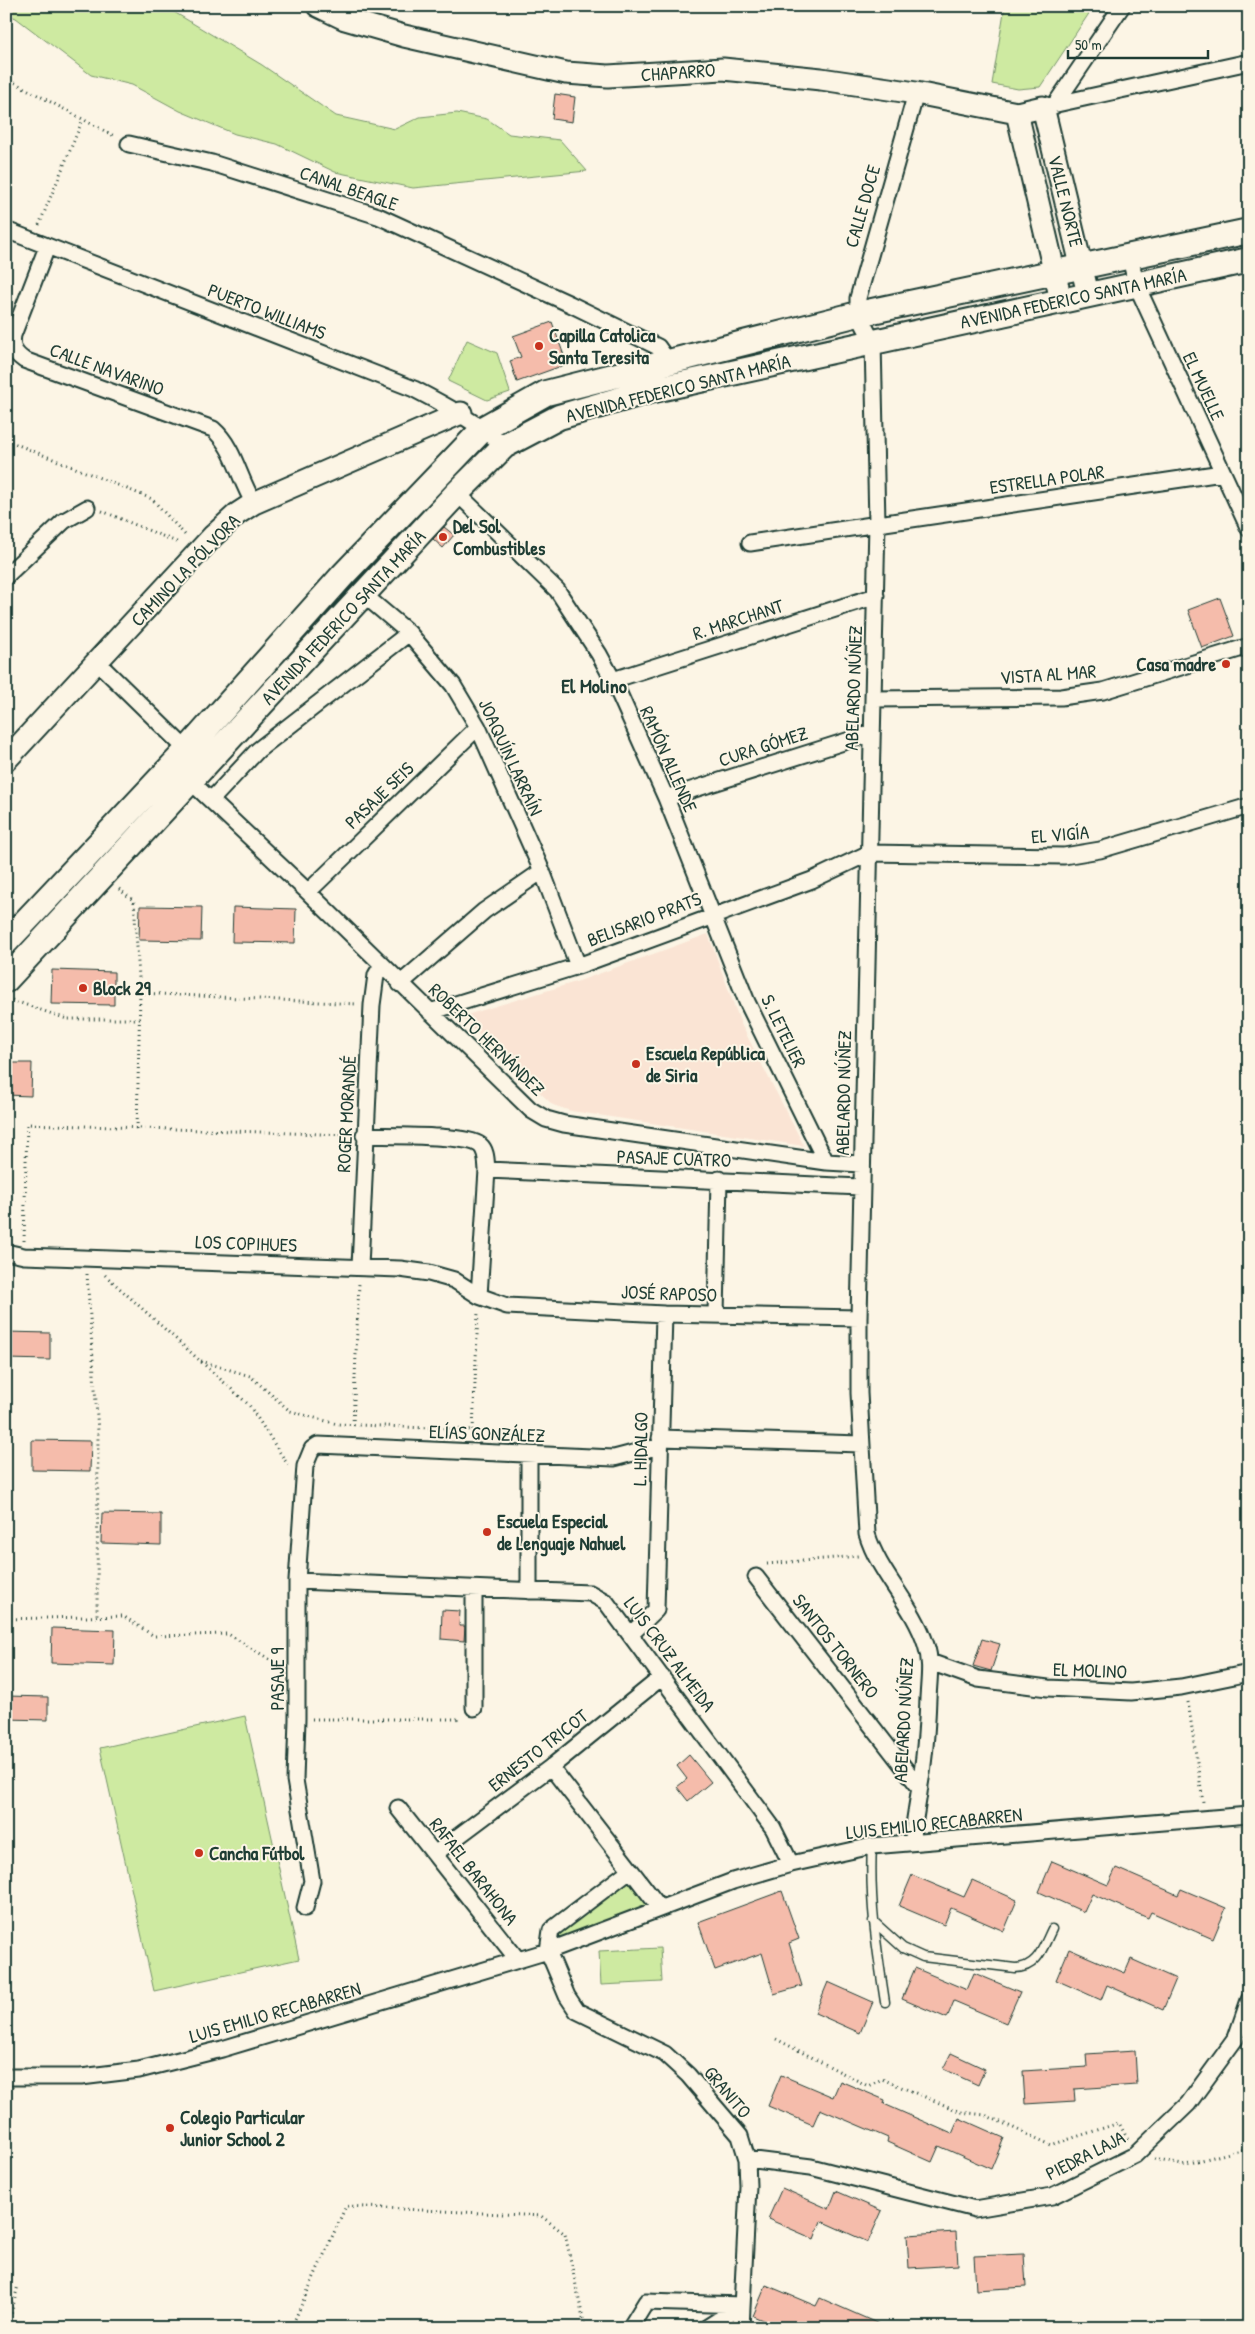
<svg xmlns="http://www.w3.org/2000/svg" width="1255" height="2334" font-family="'Patrick Hand',sans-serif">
  <rect width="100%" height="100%" fill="#fcf5e5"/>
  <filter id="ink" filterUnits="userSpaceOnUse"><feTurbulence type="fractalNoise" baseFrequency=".02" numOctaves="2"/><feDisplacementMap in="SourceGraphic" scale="10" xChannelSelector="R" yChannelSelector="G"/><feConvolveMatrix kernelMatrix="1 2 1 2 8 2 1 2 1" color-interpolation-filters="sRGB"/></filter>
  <g filter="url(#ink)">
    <path fill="#fae4d4" d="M708 934 741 1024 804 1146 571 1111 553 1105 460 1017 579 981Z"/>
    <path fill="#ceeaa1" stroke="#76946a" d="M6 6H164L262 65 336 116 395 129 420 117 457 113 487 119 509 134 560 140 587 171 413 188 335 172 277 144 235 134 180 111 132 85 91 75 16 18 6 14Z
      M1005 6H1094L1040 87 1018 89 992 84Z
      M467 340 497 353 510 392 487 400 448 381Z
      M245 1716 299 1959 154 1991 100 1748Z
      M629 1879 648 1904 557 1942 558 1930Z
      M660 1948 662 1982 601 1985 599 1951Z"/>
    <path fill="#f5bcab" stroke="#1f3d34" d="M555 94 575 97 572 122 552 119Z
      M552 322 567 364 517 382 510 361 521 357 513 336Z
      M444 527 454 535 443 548 433 539Z
      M1220 598 1234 636 1202 648 1188 610Z
      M140 906 202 907 201 941 139 940Z
      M233 907 296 909 295 943 232 942Z
      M52 970 114 972V1005L51 1004Z
      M6 1063H32L31 1096 6 1095Z
      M6 1332 50 1333V1360L6 1359Z
      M32 1440 91 1441 90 1471 32 1470Z
      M102 1513 161 1514V1545L101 1543Z
      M442 1610 460 1611 459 1626H465L464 1641 441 1639Z
      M52 1628 115 1630 114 1665 51 1663Z
      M982 1639 1000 1644 991 1671 973 1666Z
      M6 1696 48 1697V1720L6 1719Z
      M689 1755 711 1782 688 1801 677 1787 687 1779 677 1766Z
      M1052 1861 1108 1885 1116 1868 1178 1895 1181 1889 1226 1908 1213 1939 1151 1912 1148 1918 1092 1894 1084 1912 1039 1892Z
      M912 1875 964 1897 972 1880 1017 1900 1004 1931 951 1908 944 1925 899 1906Z
      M782 1891 799 1939 789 1943 802 1986 774 1994 762 1953 715 1970 698 1922Z
      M1069 1949 1125 1973 1131 1959 1176 1979 1163 2010 1107 1985 1101 2000 1056 1980Z
      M915 1968 967 1990 974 1973 1020 1992 1006 2023 954 2001 947 2018 902 1999Z
      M828 1982 873 2002 860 2033 815 2013Z
      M1135 2051 1137 2085 1074 2089 1075 2101 1025 2104 1023 2071 1087 2067 1086 2054Z
      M951 2053 985 2069 978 2085 943 2069Z
      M781 2075 833 2097 840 2081 885 2100 884 2104 952 2134 959 2118 1004 2138 991 2169 939 2146 932 2162 887 2142 888 2138 820 2109 813 2125 768 2106Z
      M782 2188 829 2209 836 2191 882 2211 868 2242 821 2221 814 2239 768 2219Z
      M956 2232 958 2265 909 2268 907 2235Z
      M1024 2254 1026 2287 976 2290 974 2256Z
      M766 2285 816 2306 820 2298 888 2328H781L753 2316Z"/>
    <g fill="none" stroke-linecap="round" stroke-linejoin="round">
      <defs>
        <path id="lane" d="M872 1846C869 1900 877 1950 885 2002
          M873 1921 903 1948 923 1957 1015 1968C1038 1968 1043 1947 1052 1929"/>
        <path id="street" d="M1054 106 1122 6
          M1043 107 1249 62
          M129 144 212 163 378 216 570 304 658 347 668 361
          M6 230 414 389C447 406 476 422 504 446
          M47 247 13 335C11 347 14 353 24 360L213 429C235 448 239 480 254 503
          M1130 257 1136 284 1249 529
          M457 493 557 590 599 654 613 680 666 798 747 1002 826 1162
          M750 543 1222 473
          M6 576 64 521 87 508
          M364 595 409 633 453 685 478 727 542 871 578 966
          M97 662 187 750
          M613 680 876 596
          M873 699 1061 697 1103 691 1249 646
          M184 775 308 892 531 1110 546 1119 564 1124 826 1162 861 1164
          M666 798 872 733
          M212 799 258 750 409 633
          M308 892 478 727
          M400 984 484 911 542 871
          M430 1012 578 966 812 880 869 853 1064 856 1100 850 1249 806
          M364 1135C385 1136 466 1134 480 1145 487 1151 486 1161 487 1170L479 1296
          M487 1170 860 1187
          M6 1252 24 1256 400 1269 429 1273 454 1280 479 1296 507 1306 664 1314 859 1318
          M360 1267 372 1005 376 975 382 965
          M716 1315 719 1179
          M660 1438 861 1444
          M756 1577 920 1788
          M297 1581 590 1593 606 1602 773 1828 791 1864
          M529 1591V1455
          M631 1634 656 1610 664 1314
          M930 1662 978 1679 1048 1688 1131 1692 1181 1687 1249 1673
          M474 1708V1589
          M551 1767 660 1908
          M398 1808 518 1960
          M913 1842C913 1822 918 1805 920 1785 925 1756 927 1727 928 1698 929 1679 932 1662 926 1645 913 1604 879 1574 867 1534L859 1393V1318L877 523 873 342 858 314V298L916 93
          M436 1853 551 1767 662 1677
          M630 1870 551 1930 548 1951 567 1996 577 2011 665 2054 688 2075 740 2136 747 2159 748 2186 741 2328
          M305 1908 312 1881 295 1780 297 1719V1581L305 1466 312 1449 318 1445 614 1458 660 1446
          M6 2077H81L139 2070 222 2049 548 1951 733 1881 791 1864 872 1846 1249 1815
          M747 2159 811 2167 975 2209 1052 2196 1135 2155 1188 2104 1236 2038 1249 2000
          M630 2328 646 2302 742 2305
          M706 2328 742 2305"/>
        <path id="secondary" d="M318 6 345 19 404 36 566 73 608 76 723 69 821 79 916 93 1017 113 1043 107 1088 294
          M1017 113 1061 300
          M6 760 213 536 237 514 254 503 461 413"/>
        <path id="primary" d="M6 942 187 750 343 575 484 428 546 393 858 314 1249 231
          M6 980 457 493 504 446 559 417 645 392 1249 260"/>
      </defs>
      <use href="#lane" stroke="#1f3d34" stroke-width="11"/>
      <use href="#street" stroke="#1f3d34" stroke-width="19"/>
      <use href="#secondary" stroke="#1f3d34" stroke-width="25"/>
      <use href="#primary" stroke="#1f3d34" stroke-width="28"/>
      <path stroke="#1f3d34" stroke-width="3" stroke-dasharray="1 4" stroke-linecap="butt" d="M6 78 116 137
        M39 225 83 119
        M6 440 152 499 186 536
        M102 511 179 543
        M119 889 134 901 140 993
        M12 1000 67 1019H140
        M137 1129 140 993 357 1004
        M24 1241 27 1124 349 1135
        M87 1274 98 1431 97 1616
        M105 1275 249 1405 288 1465
        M201 1361 250 1376 290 1411 337 1424 473 1430
        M353 1425 359 1283
        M473 1430 478 1312
        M767 1564 858 1556
        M6 1619 123 1616 154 1636 228 1634 271 1660 282 1662
        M1188 1702 1203 1802
        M312 1719H457L460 1717
        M6 1967H7
        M776 2039 868 2086 882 2079 961 2112 985 2115 1051 2145 1119 2123 1128 2140
        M1154 2159 1182 2165 1249 2148
        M8 2328 18 2285
        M291 2328 346 2206 541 2216 565 2234 585 2328"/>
      <use href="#lane" stroke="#fcf5e5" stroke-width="8"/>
      <use href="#street" stroke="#fcf5e5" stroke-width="15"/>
      <use href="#secondary" stroke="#fcf5e5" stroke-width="21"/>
      <use href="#primary" stroke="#fcf5e5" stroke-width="24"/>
    </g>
  </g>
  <g fill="#c8321e" stroke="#fcf5e5" stroke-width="2">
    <circle cx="539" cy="346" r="5"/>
    <circle cx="443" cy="537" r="5"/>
    <circle cx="1226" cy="664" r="5"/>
    <circle cx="83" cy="988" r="5"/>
    <circle cx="636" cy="1064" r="5"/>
    <circle cx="487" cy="1532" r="5"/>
    <circle cx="199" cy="1853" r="5"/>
    <circle cx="170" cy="2128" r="5"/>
  </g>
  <g text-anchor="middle" stroke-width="4" stroke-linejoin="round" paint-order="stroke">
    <g font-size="19" fill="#1f3d34" stroke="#fcf5e5">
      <text transform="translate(678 72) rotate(-4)" y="7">CHAPARRO</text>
      <text transform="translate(349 188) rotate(19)" y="7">CANAL BEAGLE</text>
      <text transform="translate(1066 201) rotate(76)" y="7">VALLE NORTE</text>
      <text transform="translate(862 206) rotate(-74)" y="7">CALLE DOCE</text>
      <text transform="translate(1073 298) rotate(-12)" y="7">AVENIDA FEDERICO SANTA MARÍA</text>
      <text transform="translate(267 311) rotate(21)" y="7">PUERTO WILLIAMS</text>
      <text transform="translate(107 369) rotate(20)" y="7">CALLE NAVARINO</text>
      <text transform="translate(1204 386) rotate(65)" y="7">EL MUELLE</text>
      <text transform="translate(678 388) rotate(-14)" y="7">AVENIDA FEDERICO SANTA MARÍA</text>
      <text transform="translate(1047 479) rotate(-8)" y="7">ESTRELLA POLAR</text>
      <text transform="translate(185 570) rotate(-46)" y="7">CAMINO LA PÓLVORA</text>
      <text transform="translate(343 617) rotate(-47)" y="7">AVENIDA FEDERICO SANTA MARÍA</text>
      <text transform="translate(738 619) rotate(-18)" y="7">R. MARCHANT</text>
      <text transform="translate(1048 674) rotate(-4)" y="7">VISTA AL MAR</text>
      <text transform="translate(853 688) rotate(-88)" y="7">ABELARDO NÚÑEZ</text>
      <text transform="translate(763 746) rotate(-18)" y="7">CURA GÓMEZ</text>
      <text transform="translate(511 757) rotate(65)" y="7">JOAQUÍN LARRAÍN</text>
      <text transform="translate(669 759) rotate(66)" y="7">RAMÓN ALLENDE</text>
      <text transform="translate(379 795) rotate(-44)" y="7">PASAJE SEIS</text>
      <text transform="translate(1060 834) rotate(-5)" y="7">EL VIGÍA</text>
      <text transform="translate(644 919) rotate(-21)" y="7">BELISARIO PRATS</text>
      <text transform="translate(784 1031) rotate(64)" y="7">S. LETELIER</text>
      <text transform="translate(487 1039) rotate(44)" y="7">ROBERTO HERNÁNDEZ</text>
      <text transform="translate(843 1093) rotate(-89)" y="7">ABELARDO NÚÑEZ</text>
      <text transform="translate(346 1114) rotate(-87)" y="7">ROGER MORANDÉ</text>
      <text transform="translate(674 1158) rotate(2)" y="7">PASAJE CUATRO</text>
      <text transform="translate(246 1243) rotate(2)" y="7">LOS COPIHUES</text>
      <text transform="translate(669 1293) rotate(2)" y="7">JOSÉ RAPOSO</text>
      <text transform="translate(487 1433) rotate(2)" y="7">ELÍAS GONZÁLEZ</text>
      <text transform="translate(640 1449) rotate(-89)" y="7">L. HIDALGO</text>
      <text transform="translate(836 1646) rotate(52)" y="7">SANTOS TORNERO</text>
      <text transform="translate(670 1654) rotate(53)" y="7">LUIS CRUZ ALMEIDA</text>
      <text transform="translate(1090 1670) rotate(2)" y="7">EL MOLINO</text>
      <text transform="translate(277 1679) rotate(-90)" y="7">PASAJE 9</text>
      <text transform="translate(903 1720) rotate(-87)" y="7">ABELARDO NÚÑEZ</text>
      <text transform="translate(538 1750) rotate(-38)" y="7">ERNESTO TRICOT</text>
      <text transform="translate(934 1823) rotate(-6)" y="7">LUIS EMILIO RECABARREN</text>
      <text transform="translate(474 1871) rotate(52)" y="7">RAFAEL BARAHONA</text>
      <text transform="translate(275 2012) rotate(-16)" y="7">LUIS EMILIO RECABARREN</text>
      <text transform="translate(728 2092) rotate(50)" y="7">GRANITO</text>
      <text transform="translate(1085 2155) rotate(-27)" y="7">PIEDRA LAJA</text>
    </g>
    <g font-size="19" font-weight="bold" fill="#1f3d34" stroke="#fcf5e5" text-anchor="start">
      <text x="549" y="342">Capilla Catolica<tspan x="549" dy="22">Santa Teresita</tspan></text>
      <text x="453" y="533">Del Sol<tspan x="453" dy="22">Combustibles</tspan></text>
      <text x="1216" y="671" text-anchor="end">Casa madre</text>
      <text x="93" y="995">Block 29</text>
      <text x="646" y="1060">Escuela República<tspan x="646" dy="22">de Siria</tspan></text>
      <text x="497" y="1528">Escuela Especial<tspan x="497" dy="22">de Lenguaje Nahuel</tspan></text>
      <text x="209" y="1860">Cancha Fútbol</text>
      <text x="180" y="2124">Colegio Particular<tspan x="180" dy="22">Junior School 2</tspan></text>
    </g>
    <g font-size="20" font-weight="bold" fill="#1f3d34" stroke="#fcf5e5">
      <text x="594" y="693">El Molino</text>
    </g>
  </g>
  <rect width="1255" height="2334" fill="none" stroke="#fcf5e5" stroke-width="25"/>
  <rect x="12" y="12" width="1230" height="2309" fill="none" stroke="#1f3d34" stroke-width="2" filter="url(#ink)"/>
  <path d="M1068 50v8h140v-8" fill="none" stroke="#1f3d34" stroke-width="2.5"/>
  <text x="1075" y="50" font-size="15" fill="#1f3d34" stroke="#fcf5e5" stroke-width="4" paint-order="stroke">50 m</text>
</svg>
